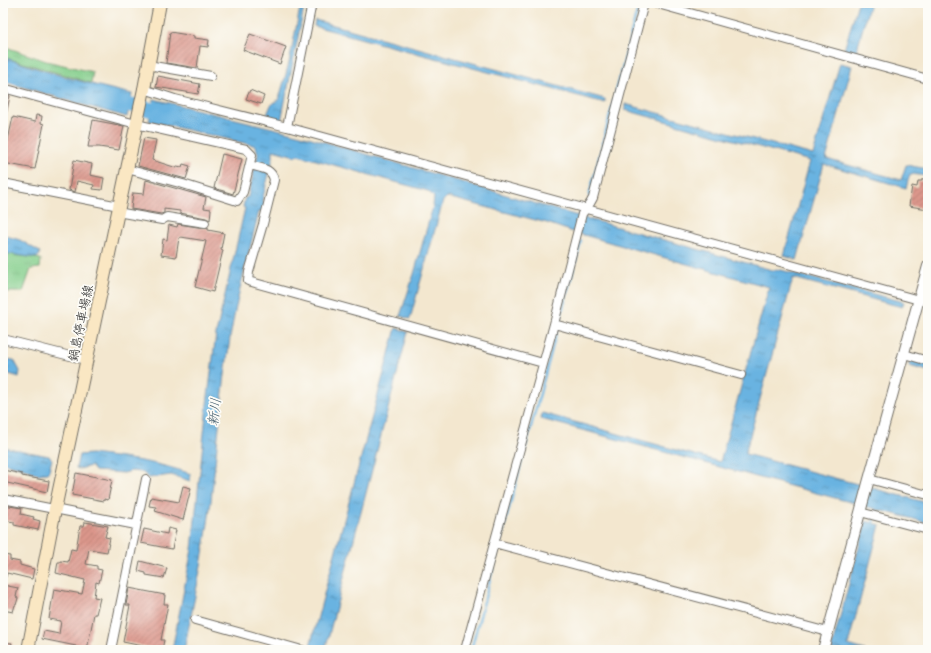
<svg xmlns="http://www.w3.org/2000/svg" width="931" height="653" font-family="Sriracha,'Klee One',sans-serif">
  <defs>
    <pattern id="grass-tufts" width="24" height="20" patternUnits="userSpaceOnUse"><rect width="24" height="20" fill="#83ce8b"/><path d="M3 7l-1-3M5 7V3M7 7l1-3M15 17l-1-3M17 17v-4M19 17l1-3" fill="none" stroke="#71b178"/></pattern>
    <pattern id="water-ripples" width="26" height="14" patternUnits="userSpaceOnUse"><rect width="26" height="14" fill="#69b3e1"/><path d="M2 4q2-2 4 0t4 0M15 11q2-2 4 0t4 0" fill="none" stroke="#5792b7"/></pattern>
    <pattern id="building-hatch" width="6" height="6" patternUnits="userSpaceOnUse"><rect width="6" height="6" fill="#db968b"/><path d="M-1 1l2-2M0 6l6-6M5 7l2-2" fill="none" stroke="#b27b72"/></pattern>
  </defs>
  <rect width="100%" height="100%" fill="#fdfcf7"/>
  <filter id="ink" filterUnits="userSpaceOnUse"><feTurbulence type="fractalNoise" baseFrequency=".025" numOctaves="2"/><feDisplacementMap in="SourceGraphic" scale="8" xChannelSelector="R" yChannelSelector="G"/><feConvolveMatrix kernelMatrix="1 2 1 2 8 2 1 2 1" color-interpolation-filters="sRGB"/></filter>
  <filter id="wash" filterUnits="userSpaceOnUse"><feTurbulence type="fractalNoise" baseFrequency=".012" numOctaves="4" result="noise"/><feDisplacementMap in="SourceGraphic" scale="16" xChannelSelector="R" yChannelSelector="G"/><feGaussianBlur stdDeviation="0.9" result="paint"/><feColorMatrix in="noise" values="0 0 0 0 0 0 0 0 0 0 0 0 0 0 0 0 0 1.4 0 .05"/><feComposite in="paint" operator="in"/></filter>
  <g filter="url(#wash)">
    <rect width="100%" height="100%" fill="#f3e7cf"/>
    <path fill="url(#grass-tufts)" stroke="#577c5b" d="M3 46 46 61 93 72 91 83 3 57Z
      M3 253 41 259 40 268 31 269 23 292H7L3 286Z"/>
    <path fill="url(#water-ripples)" stroke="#4a6f86" d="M301 3H305L281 121 274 120 266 117 271 105 279 99 289 63Z
      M858 3H870L856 52 844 50Z
      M315 20 605 99V103L314 26Z
      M3 57C45 72 88 84 132 94L127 117 80 104 3 81Z
      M840 63 852 66 826 159 901 180 906 165 928 169V176L910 174 906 188 824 164 797 260 784 256 810 161 625 110V104L813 155Z
      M154 99 301 135 578 216 772 270H781L904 302 902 307 793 278 745 454 928 503V523L541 419 542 413 720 462 769 287 573 232 547 223 447 197 443 201 410 319 400 316 414 274 433 206 434 197 428 191 298 155 295 156 273 150V158L262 201 265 203 263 211H259C249 253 237 296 230 338 222 392 217 447 211 501 205 551 194 601 184 650H172L192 549 207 404 216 334 245 208 243 207 245 198 248 197 258 154 256 147 253 145 149 121Z
      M3 235 20 240 40 252 39 256 36 258 3 253Z
      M396 328 408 332 325 650 310 646Z
      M3 359 14 360 20 371 19 377 3 372Z
      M910 360 928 365V371L909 366Z
      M3 447 49 456 52 459 49 471 47 473 38 474 24 468 3 463Z
      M91 454C124 458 159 462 191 474L190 481 171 475 149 478 142 472 131 471 124 473 95 471 91 466 79 469 76 468 79 455Z
      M866 521 880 525 848 645 865 650H831Z"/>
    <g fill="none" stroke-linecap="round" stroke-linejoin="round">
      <path stroke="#69b3e1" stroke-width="2.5" d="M3 11 5 7
        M589 196 639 3
        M873 523 878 506
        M471 650 581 241"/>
      <path stroke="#69b3e1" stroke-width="15" d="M110 100 170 114"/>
    </g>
    <g id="blocks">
      <path fill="url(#building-hatch)" d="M170 32 194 36V38L209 40 208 47 200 46 197 68 166 63Z
        M250 34 286 47 280 64 243 50Z
        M158 76 200 84 198 94 156 87Z
        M250 90 264 96 261 104 246 99Z
        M3 94 10 96 6 115H3Z
        M36 115 42 116 41 123 44 124 35 169 3 163 13 117 35 122Z
        M93 120 124 126 119 150 99 147H88Z
        M144 138 156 140 152 160 177 168V166L182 167 183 164 190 166 186 179 138 166Z
        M222 154 242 159 233 194 214 188Z
        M74 160 92 164 90 175 104 178 102 190 93 189 94 185 77 181 75 192 69 190Z
        M922 179 928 180V209L909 206 912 186 917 187 918 181H922Z
        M146 180 206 197 204 208 211 209 210 220 206 218 180 213V211L164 209V213L161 214 131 209 133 193 144 194Z
        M178 224 204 228 208 227V230L224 233 221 249 223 250 213 292 195 287 206 241 181 237 179 238 176 257 161 255 163 239 167 240 169 225 177 227Z
        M3 470 22 474V476L49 481 47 492 3 482Z
        M76 473 112 480 108 500 104 499V501L72 495Z
        M183 486 191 488 183 520 155 511 156 507 149 506 151 497 179 502Z
        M3 505 22 508 21 514 34 517 33 519 40 521 38 530 14 525V522L3 520Z
        M85 522 108 526 105 537 110 538 107 552 89 549 86 564 97 566V569L102 570 99 583 96 582 94 597 100 598 96 614H94L87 650H75L76 646 42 639 44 631 59 634 61 621 49 619 54 589 82 594 85 580 56 573 58 562H61V561L68 562 71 549 76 550 80 526H84Z
        M168 528 176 530 172 549 141 543 144 529 167 534Z
        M3 555 10 556V560L20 562V565L34 569 32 579 7 573 6 577H3Z
        M140 561 167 568 164 578 146 575V573L138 571Z
        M3 585 18 588 16 597 18 598 16 605H15L13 612 3 610Z
        M129 588 165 595 164 604H168L161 640H164L162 650 123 642 130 605H126Z
        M3 642 12 643 10 650H3Z"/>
    </g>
  </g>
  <g filter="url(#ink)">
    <use href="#blocks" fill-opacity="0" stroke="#716d64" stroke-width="1"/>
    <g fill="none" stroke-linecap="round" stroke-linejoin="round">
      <defs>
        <path id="minor" d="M654 3 928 79
          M148 65 211 76
          M3 88 136 124 246 149 252 155 243 192 237 201 183 184 127 169
          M144 89 175 99 287 127 919 300
          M287 127 312 3
          M250 165C260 168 272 168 274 180L263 224 249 272 248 281 543 363
          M3 183 119 206
          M117 212 162 220 167 217 205 223
          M554 324 741 375
          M3 339 86 360
          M904 354 928 361
          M869 479 928 495
          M3 499 136 525
          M860 512 928 530
          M494 543 828 632
          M195 620 302 650
          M111 650 146 479
          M465 650 554 324 582 214C586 208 590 205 593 198L644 3"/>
        <path id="tertiary" d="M823 650 868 483 928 266"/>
        <path id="secondary" d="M28 650 55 509 144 89 160 3"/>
      </defs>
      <use href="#minor" stroke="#716d64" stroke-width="10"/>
      <use href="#tertiary" stroke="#716d64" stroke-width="12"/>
      <use href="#secondary" stroke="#716d64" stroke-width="14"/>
      <use href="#minor" stroke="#fff" stroke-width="8"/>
      <use href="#tertiary" stroke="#fff" stroke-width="10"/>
      <use href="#secondary" stroke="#fae7c3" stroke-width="12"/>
    </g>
  </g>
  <g text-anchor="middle" stroke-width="3.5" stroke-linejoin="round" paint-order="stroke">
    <g font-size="13" fill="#2b2b2b" stroke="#fdfcf7">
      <text transform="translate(80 323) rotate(-78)" y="5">鍋島停車場線</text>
    </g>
    <g font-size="14" font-style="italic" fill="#415b6b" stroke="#fdfcf7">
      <text transform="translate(214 412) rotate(-83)" y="5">新川</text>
    </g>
  </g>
  <rect width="931" height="653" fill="none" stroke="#fdfcf7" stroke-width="16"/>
</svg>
